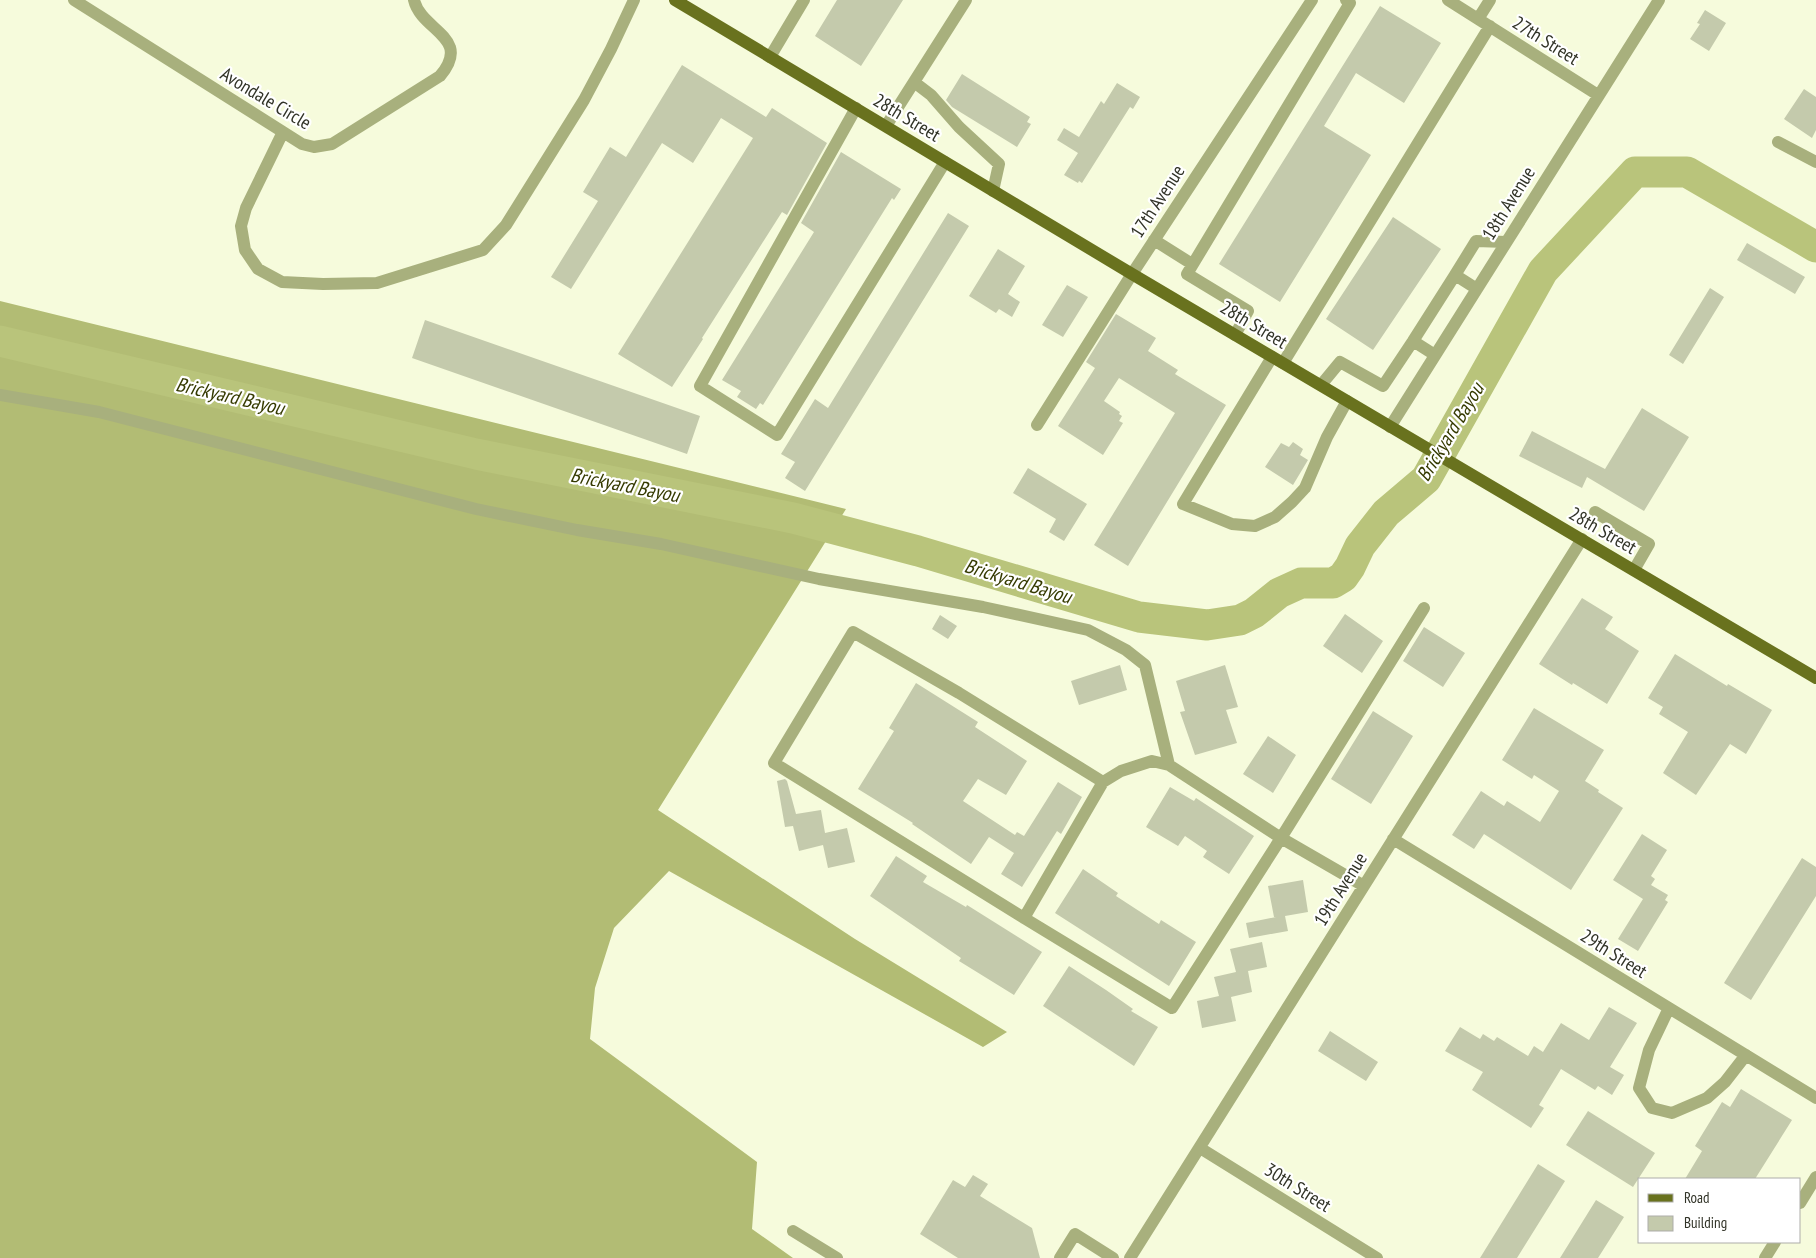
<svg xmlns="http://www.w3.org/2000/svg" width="1816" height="1258" font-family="'PT Sans Narrow',sans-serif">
  <rect width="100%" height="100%" fill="#f6fbdc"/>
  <path fill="#b2bc74" d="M0 301 846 509 658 810 855 939 1007 1032 983 1047 669 871 614 928 595 988 590 1039 757 1162 752 1229 793 1258H0Z"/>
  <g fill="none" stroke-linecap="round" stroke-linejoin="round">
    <path stroke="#b9c47b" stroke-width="31" d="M0 341 476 454 793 518 918 551 1139 617 1207 625 1240 620 1254 613 1279 593 1301 583H1333L1343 577 1350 567 1360 546 1386 513 1426 479 1543 271 1635 172H1687L1816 247"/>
  </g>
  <path fill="#c4caac" d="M837 0H903L861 66 815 36Z
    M1380 6 1441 43 1404 103 1356 73 1324 126 1371 155 1280 302 1219 264Z
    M1705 10 1726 23 1709 51 1690 39 1700 24 1697 23Z
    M682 65 766 117 772 108 827 143 787 215 782 212 702 338 703 339 672 387 618 354 753 138 721 118 693 163 662 143 571 289 551 277 598 201 583 192 610 147 626 157Z
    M962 74 1030 117 1027 122 1031 124 1017 147 952 107 946 100Z
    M1117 83 1140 97 1133 109 1130 107 1082 183 1079 181 1078 183 1064 175 1078 153 1057 140 1064 128 1079 137 1101 101 1104 104Z
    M1804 89 1816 97V130L1812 138 1784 119Z
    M841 152 901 189 894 200 892 198 763 405 760 403 756 409 737 397 741 391 722 380 814 232 801 223Z
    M948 213 969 226 805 491 785 478 795 462 781 454 815 399 828 408Z
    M1393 217 1441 249 1373 350 1326 319Z
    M1747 243 1805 277 1795 294 1737 260Z
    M998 249 1025 266 1008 294 1020 302 1012 317 999 309 996 313 969 296Z
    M1067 285 1088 297 1063 337 1042 325Z
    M1710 288 1724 297 1683 364 1669 355Z
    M1116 314 1156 338 1148 351 1178 370 1175 374 1226 405 1128 566 1094 545 1175 413 1119 378 1104 401 1120 412 1119 414 1122 416 1119 421 1123 423 1103 455 1058 426 1095 368 1086 362Z
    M425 320 700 416 687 454 412 358Z
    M1642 408 1689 437 1644 511 1587 477 1582 488 1519 456 1532 431 1605 469Z
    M1293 442 1303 449 1300 455 1308 460 1293 485 1265 467 1281 443 1289 447Z
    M1028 468 1087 504 1064 541 1049 532 1056 519 1013 493Z
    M1582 598 1613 617 1605 629 1639 651 1607 704 1573 683 1572 685 1539 664Z
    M1345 614 1383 641 1362 673 1323 646Z
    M940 615 957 626 948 639 932 629Z
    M1424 627 1465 653 1443 687 1403 661Z
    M1675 654 1727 686 1728 684 1772 710 1746 754 1730 744 1696 795 1663 773 1688 732 1659 714 1663 707 1648 698Z
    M1120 665 1127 690 1079 705 1071 681Z
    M1225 665 1238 707 1226 710 1237 743 1195 755 1180 712 1185 711 1176 681Z
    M916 683 978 722 975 727 1027 761 1006 795 978 779 963 801 1015 835 1017 832 1024 836 1058 782 1082 797 1061 834 1057 831 1022 887 1001 874 1014 853 989 837 971 864 912 824 913 823 858 789 894 731 889 728Z
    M1534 708 1604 750 1585 781 1599 790 1598 792 1623 808 1571 890 1484 834 1474 849 1452 835 1481 791 1504 806 1507 801 1540 822 1559 791 1534 775 1532 779 1502 760Z
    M1373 711 1413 736 1371 804 1331 779Z
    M1268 736 1296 755 1273 793 1243 774Z
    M785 779 787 781 796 814 821 810 825 833 847 828 855 862 828 868 823 845 799 851 793 826 785 827 777 781Z
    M1170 787 1194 801 1196 798 1254 836 1229 874 1203 857 1207 851 1185 836 1178 846 1146 827Z
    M1642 834 1667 850 1651 876 1655 879 1651 885 1668 895 1665 900 1668 902 1638 951 1618 939 1643 899 1613 880Z
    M896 856 927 876 923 882 966 907 967 905 1042 952 1014 995 959 961 961 958 870 896Z
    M1802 858 1816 867V896L1751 1000 1724 983Z
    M1083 869 1118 893 1116 896 1159 924 1161 920 1196 942 1169 986 1055 913Z
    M1303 880 1308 912 1285 916 1288 931 1249 938 1246 923 1276 917H1274L1268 886Z
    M1262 942 1267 967 1248 971 1252 992 1231 997 1236 1021 1202 1028 1197 1001 1219 996 1214 977 1236 972 1230 949Z
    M1069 966 1106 990 1133 1009 1131 1011 1158 1027 1134 1066 1043 1006Z
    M1609 1007 1637 1023 1610 1067 1624 1075 1612 1095 1598 1086 1595 1090 1561 1069 1539 1105 1544 1108 1531 1128 1472 1090 1483 1072 1445 1051 1460 1027 1480 1039 1483 1034 1494 1041 1497 1037 1528 1056 1534 1046 1543 1052 1561 1023 1589 1040Z
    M1330 1031 1378 1062 1366 1081 1318 1051Z
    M1741 1089 1792 1120 1755 1179H1685L1702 1151 1695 1146 1722 1102 1730 1107Z
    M1588 1111 1655 1153 1633 1187 1566 1145Z
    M1538 1164 1565 1181 1517 1258H1480Z
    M973 1175 988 1184 980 1196 1032 1228 1040 1258H958L920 1234 953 1180 965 1187Z
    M1596 1200 1624 1217 1598 1258H1560Z"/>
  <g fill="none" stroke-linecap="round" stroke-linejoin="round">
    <path stroke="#a8b07d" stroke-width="12" d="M74 0 302 144 314 147 332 144 440 76C473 37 421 31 414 0
      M1448 0 1598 95
      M1478 19 1490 0
      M770 57 804 0
      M914 82 931 95 959 127 999 164 993 191
      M856 108 700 386 777 435 945 162
      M886 126 966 0
      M283 132 246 208 241 226 245 250 258 269 282 282 323 284 377 283 483 250 506 225 584 100 611 49 634 0
      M1778 142 1816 162
      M1154 240 1192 264
      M1455 275 1476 241 1506 242
      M1235 335 1248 311 1187 274 1350 3 1346 0
      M1413 341 1455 275 1477 289
      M1272 357 1183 504 1232 524 1255 526 1275 517 1292 502 1305 488 1327 437 1347 401
      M1283 363 1490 26
      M1321 385 1340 362 1383 386 1413 341 1435 355
      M0 395 99 412 476 509 577 530 661 544 819 579 983 607 1088 630 1126 650 1145 665 1169 765 1281 838 1364 886
      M1037 425 1132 274 1312 0
      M1390 427 1659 0
      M1595 512 1649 544 1634 570
      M1103 782 1121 771 1152 761 1169 765
      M1393 839 1816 1098
      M1024 918 1103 782 959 693 853 632 774 763 1024 918 1172 1008 1281 838 1424 608
      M1669 1008 1649 1050 1639 1088 1652 1108 1672 1113 1707 1098 1725 1082 1746 1055
      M1200 1148 1377 1258
      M1800 1203 1816 1177
      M793 1231 837 1258
      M1060 1258 1075 1234 1113 1258
      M1130 1258 1582 539
      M1765 1258 1775 1242"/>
    <path stroke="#69721e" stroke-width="12" d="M675 0 1132 274 1816 678"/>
  </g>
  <g text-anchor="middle" stroke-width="4.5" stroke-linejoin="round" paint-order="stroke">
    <g font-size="19" fill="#313327" stroke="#fff">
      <text transform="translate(1546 40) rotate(32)" y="7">27th Street</text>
      <text transform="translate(266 98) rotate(31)" y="7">Avondale Circle</text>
      <text transform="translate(907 117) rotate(31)" y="7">28th Street</text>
      <text transform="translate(1157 201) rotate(-57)" y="7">17th Avenue</text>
      <text transform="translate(1508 203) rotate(-58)" y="7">18th Avenue</text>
      <text transform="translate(1254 324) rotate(31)" y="7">28th Street</text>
      <text transform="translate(1603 530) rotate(30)" y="7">28th Street</text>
      <text transform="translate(1340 889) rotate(-58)" y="7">19th Avenue</text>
      <text transform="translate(1614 953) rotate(32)" y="7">29th Street</text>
      <text transform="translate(1298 1187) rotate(32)" y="7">30th Street</text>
    </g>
    <g font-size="20" font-style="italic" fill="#353a01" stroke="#fff">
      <text transform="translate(230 396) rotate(13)" y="7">Brickyard Bayou</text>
      <text transform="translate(1450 432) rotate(-59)" y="7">Brickyard Bayou</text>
      <text transform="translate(625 485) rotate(11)" y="7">Brickyard Bayou</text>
      <text transform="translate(1018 581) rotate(17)" y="7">Brickyard Bayou</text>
    </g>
  </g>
  <rect x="1638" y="1178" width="162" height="65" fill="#ffffff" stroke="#adada9"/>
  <rect x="1648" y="1194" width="25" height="8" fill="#69721e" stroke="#adada9"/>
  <text x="1684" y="1203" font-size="15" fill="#313327">Road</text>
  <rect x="1648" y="1216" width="25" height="15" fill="#c4caac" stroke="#adada9"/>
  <text x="1684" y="1228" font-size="15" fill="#313327">Building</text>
</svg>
